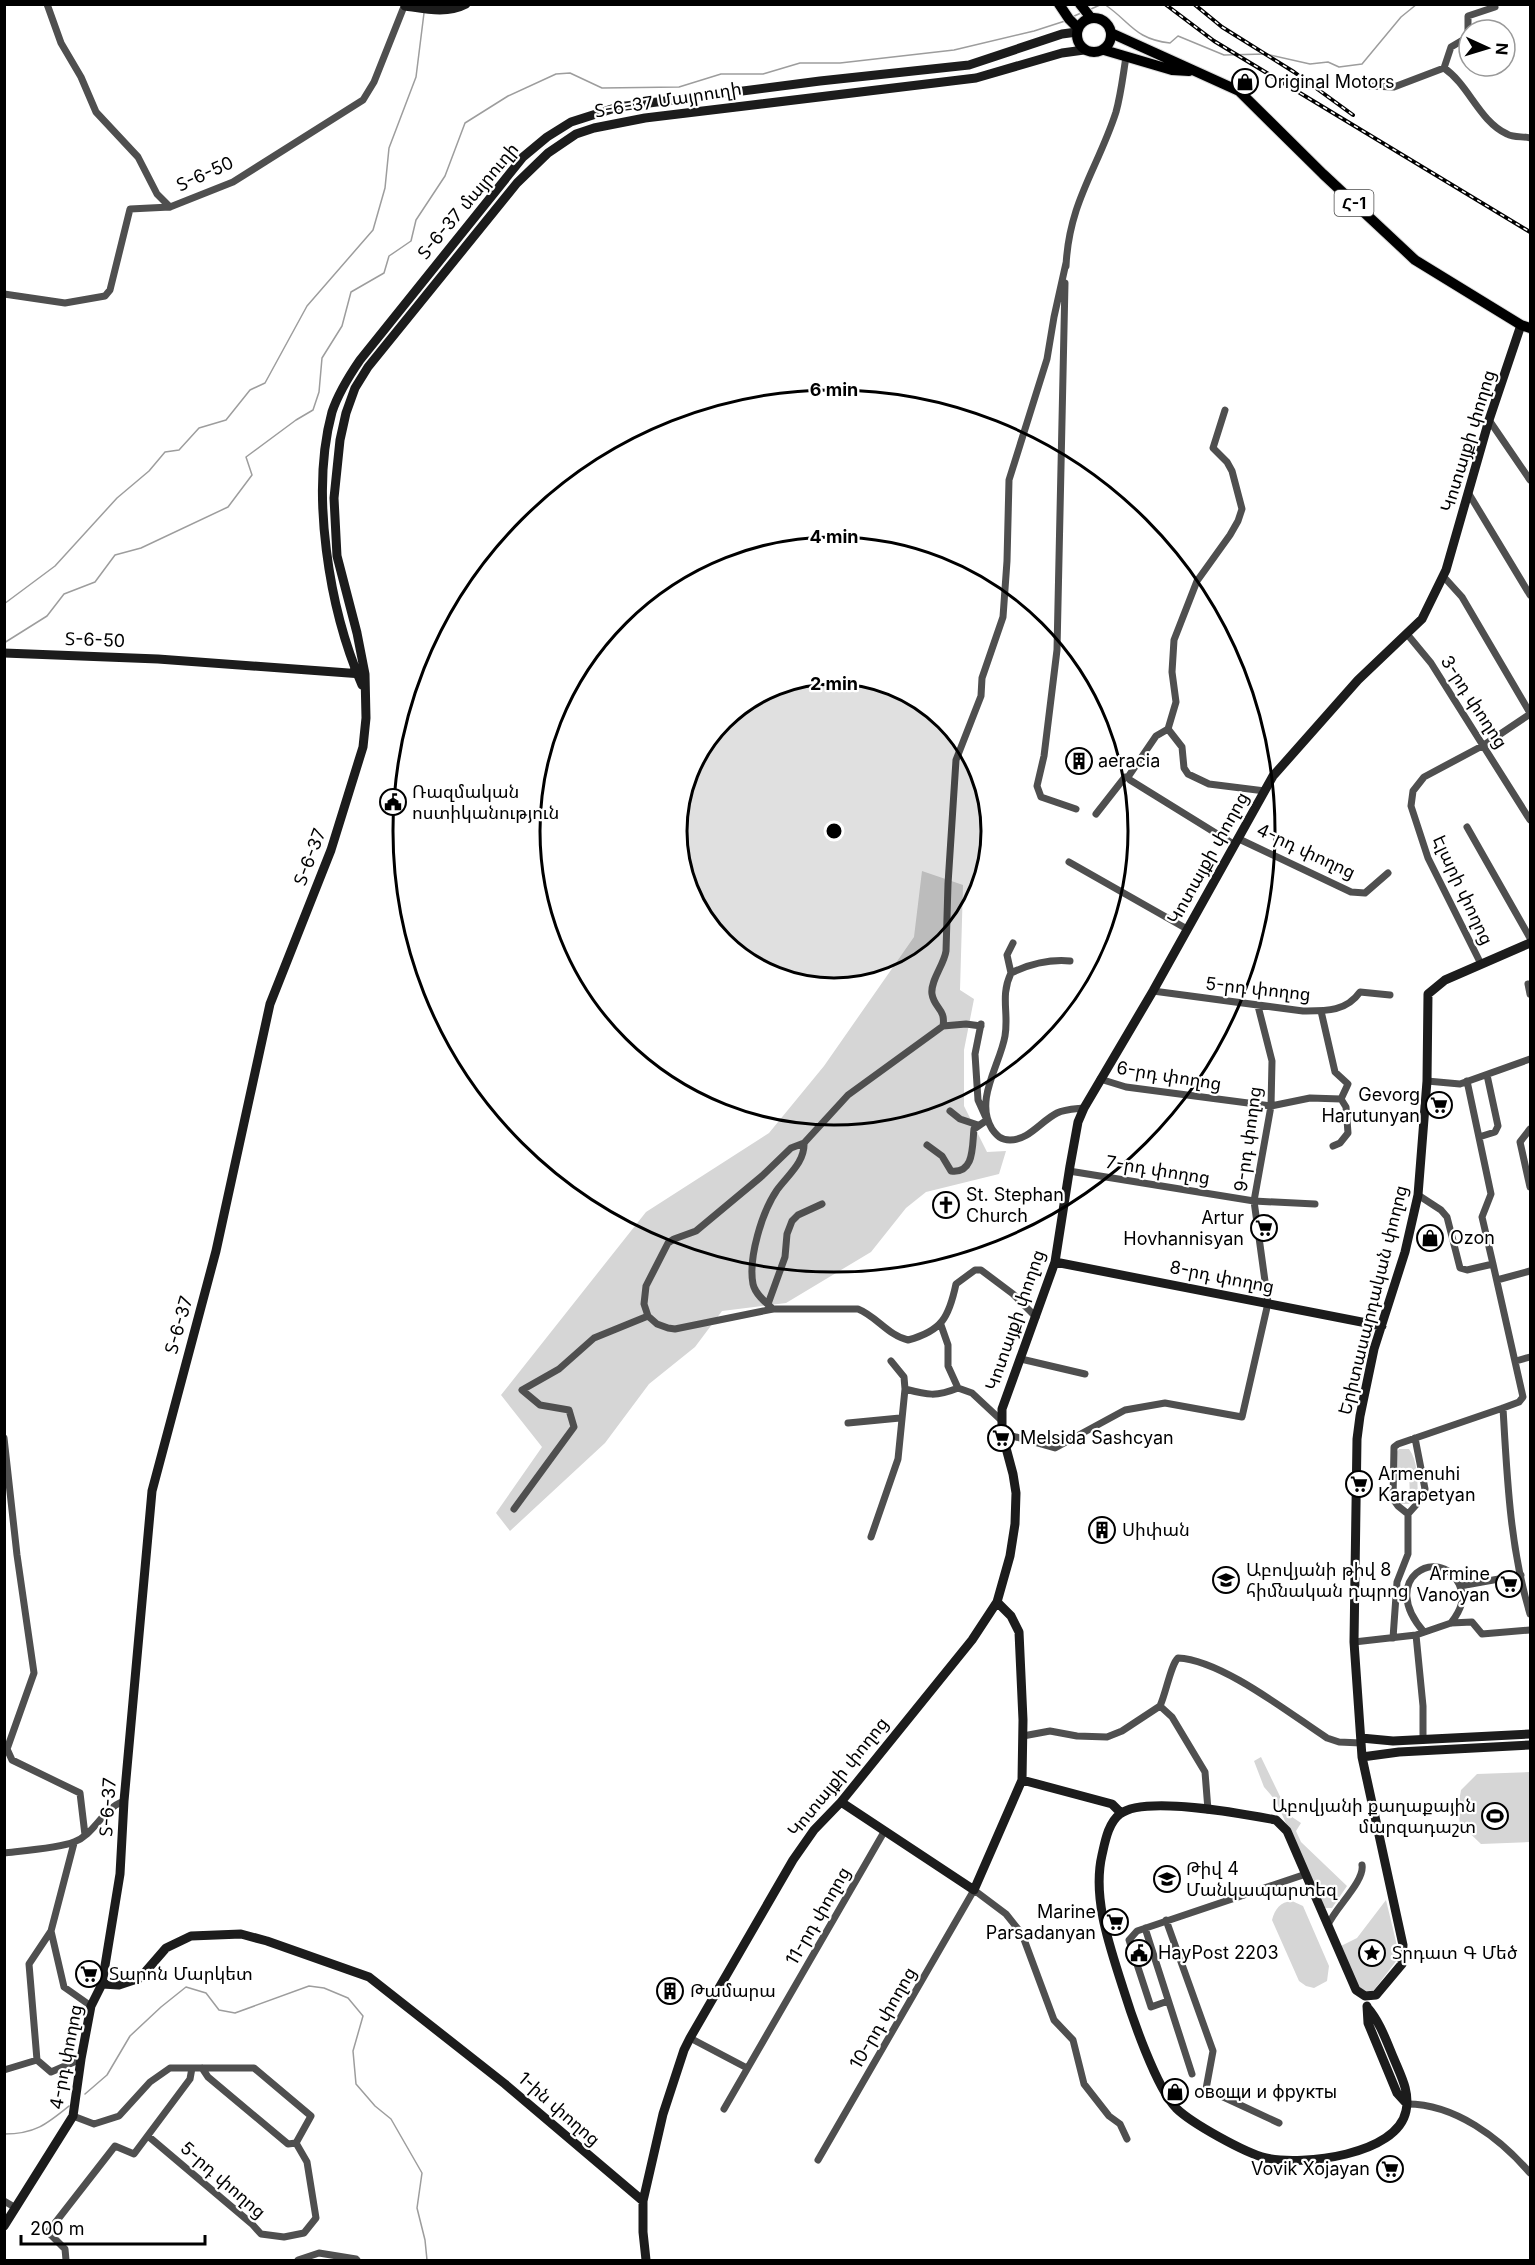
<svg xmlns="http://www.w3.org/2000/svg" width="1535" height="2265" font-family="Inter,'Noto Sans Armenian',sans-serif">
  <rect width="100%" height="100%" fill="#fff"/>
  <path fill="#d6d6d6" d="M922 871 963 885 960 990 974 999 964 1050V1106L987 1152 1006 1151 999 1174 926 1192 906 1208 871 1252 786 1303 722 1311 695 1347 649 1384 605 1443 510 1531 496 1513 542 1447 501 1395 646 1212 769 1133 824 1066 914 937Z
    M1399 1449H1409C1418 1461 1417 1479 1418 1494L1409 1504H1401L1399 1498 1410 1497 1409 1473 1397 1474 1396 1453Z
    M1261 1757 1289 1815 1301 1823 1296 1831 1301 1842 1347 1886 1332 1908H1324L1276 1801 1264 1787 1254 1761Z
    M1530 1772V1842L1481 1844 1460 1824 1458 1807 1461 1790 1477 1774Z
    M1386 1900 1398 1950 1397 1960 1374 1990 1365 1992 1360 1990 1341 1946 1357 1938Z
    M1292 1901 1303 1906 1329 1966 1327 1981 1314 1988 1306 1986 1299 1981 1272 1920C1275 1909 1280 1902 1292 1901Z"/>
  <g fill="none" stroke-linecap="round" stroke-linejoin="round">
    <path stroke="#9d9d9d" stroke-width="1.5" d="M1104 4C1131 22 1134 39 1170 43L1178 36 1224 55 1266 54 1310 64 1328 62 1339 67 1362 64 1401 17 1417 4
      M1091 9 1102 4
      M1072 17 1081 13
      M4 604 55 566 117 498 149 471 165 452 179 450 199 428 226 420 250 390 265 383 307 306 373 230 385 188 389 148 416 77 424 13
      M4 643 47 616 64 594 95 582 115 555 141 548 228 507 252 475 246 457 296 420 313 410 319 392 322 358 342 326 351 292 384 273 389 256 411 241 416 220 445 176 465 123 508 96 556 74 570 73 602 88 679 87 721 74H763L800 63H840L954 50 1034 31 1065 21
      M85 2094 107 2075 130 2036 161 2007 186 1987 206 1993 219 2010 235 2013 309 1986 324 1988 348 1998 363 2016 353 2051 356 2084 375 2106 391 2119 422 2173 417 2208 425 2240 427 2260
      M4 2134C35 2134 47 2124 69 2106"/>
    <defs>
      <path id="primary" d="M1059 4 1069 19 1078 28
        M1080 4 1091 18
        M1077 35a17 17 0 1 1 34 0a17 17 0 1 1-34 0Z
        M1111 33 1239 91 1323 174 1415 260 1521 325 1530 328
        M1104 50 1172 70 1189 71"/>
    </defs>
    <use href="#primary" stroke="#dbdbdb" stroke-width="12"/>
    <path stroke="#4f4f4f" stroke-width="7" d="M47 4 61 43 81 77 96 112 138 157 157 194 170 207
      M1444 68 1451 47 1468 37V16L1495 7
      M1370 86 1394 87 1444 68C1469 85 1479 121 1507 134 1514 138 1523 136 1530 138
      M1066 266C1069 202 1098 168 1116 112 1121 94 1123 75 1126 57
      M1065 283 1057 650 1044 756 1037 786 1041 797 1076 809
      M4 294 65 303 105 296 110 290 130 209 170 207 233 182 363 100 374 82 405 4
      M1225 410 1213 448 1227 462 1232 471 1242 509 1238 521 1230 535 1197 581 1174 640 1172 672 1176 702 1168 729 1182 747 1184 768 1188 774 1209 784 1265 791
      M1489 420 1530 480
      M1469 494 1530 595
      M1443 576 1462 597 1530 713
      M1407 634 1431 663 1530 820
      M1168 729 1156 736 1128 777 1130 780 1235 845
      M1096 814 1125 777H1128
      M1467 827 1530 938
      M1239 839 1351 892 1365 893 1388 873
      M1069 862 1187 929
      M1070 961C1049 959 1030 964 1011 973 1000 996 1009 1013 1005 1036 1000 1065 974 1100 992 1129 997 1136 1001 1140 1010 1140 1029 1140 1041 1121 1057 1113 1065 1109 1075 1109 1084 1108
      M1481 964 1428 858 1411 806 1413 791 1424 777 1484 745 1530 714
      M1011 973 1007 955 1013 943
      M1528 984 1530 994
      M1153 991 1303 1011C1325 1011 1346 1012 1360 992L1390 995
      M1321 1011 1335 1072 1348 1084 1341 1099 1346 1107 1348 1133 1340 1143 1333 1146
      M943 1026 848 1095 804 1143 791 1148 762 1176 696 1231 674 1239 668 1243 646 1286 644 1304 648 1316 657 1324 668 1328 675 1329 773 1309H858C876 1316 889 1336 908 1340 942 1331 949 1317 956 1284L975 1270H981L1013 1294 1036 1317
      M981 1026 966 1024 943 1026C946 1009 934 1008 932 994 930 981 944 965 946 951L948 884 956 760 981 696 982 678 1003 617 1007 561 1009 480 1047 359 1054 317 1066 263
      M1100 1079 1126 1087 1271 1106 1310 1098 1341 1099
      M1427 1081 1460 1084 1530 1059
      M1467 1081 1491 1194 1482 1217 1493 1264
      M950 1111 960 1119 978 1125
      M1530 1129 1520 1142 1530 1187
      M1479 1137 1495 1132 1498 1126 1487 1075
      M927 1145 942 1156 951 1171C975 1174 972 1145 974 1129L987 1120 978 1100 975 1054 981 1024
      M1069 1171 1254 1201 1315 1204
      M1497 1280 1530 1271
      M768 1304 785 1257 787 1234 792 1221 798 1215 822 1204
      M773 1309C766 1303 755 1294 753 1284 748 1258 762 1212 777 1190 788 1175 805 1162 804 1143
      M941 1325 948 1345V1366L958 1388 972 1393 1002 1421
      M1021 1359 1085 1374
      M1516 1361 1530 1357
      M905 1389C928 1395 936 1397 958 1388
      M1503 1408C1507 1477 1510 1548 1530 1614
      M848 1423 900 1418
      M1002 1433 1055 1448 1125 1410 1165 1403 1242 1417 1268 1303 1254 1201 1271 1106 1272 1061 1258 1006
      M4 1438 17 1555 34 1673 7 1749 12 1760 80 1793 85 1835
      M514 1509 574 1427 569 1410 540 1405 522 1390 559 1369 594 1338 648 1316
      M1408 1514 1424 1496 1425 1489 1415 1438
      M871 1537 898 1459 905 1389 904 1377 891 1361
      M1460 1586 1521 1575
      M1424 1632C1377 1579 1439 1544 1459 1584 1466 1598 1461 1610 1451 1623
      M1416 1635 1423 1706V1740
      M1393 1638 1397 1582 1408 1554V1514L1398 1506 1393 1499 1394 1447 1398 1444 1503 1408 1519 1402 1523 1397 1493 1264 1467 1270 1460 1268 1447 1217 1441 1210 1418 1195
      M1354 1642 1416 1635 1451 1623 1472 1622 1482 1634 1530 1630
      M1023 1736 1050 1731 1077 1736 1107 1737 1122 1731 1160 1706
      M1208 1810 1205 1772 1172 1717 1160 1706C1166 1693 1171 1664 1178 1658 1222 1660 1290 1714 1327 1738L1339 1742 1361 1743
      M74 1843 51 1931 29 1964 37 2060 51 2072 81 2059
      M4 1853C21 1851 60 1848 74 1842 95 1834 102 1809 124 1801
      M1166 1920 1213 2051 1206 2089 1279 2123
      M1328 1925C1335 1908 1365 1881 1362 1865
      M1145 1928 1192 2074
      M51 1931 64 1987 91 2006
      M1168 2001 1151 2007 1129 1940 1137 1931 1306 1874
      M690 2038 747 2068
      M202 2068 208 2077 288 2144 296 2143
      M4 2070 37 2060
      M1407 2104C1455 2104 1500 2138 1530 2173
      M724 2109 884 1832
      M73 2116 94 2124 119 2116 150 2082 170 2068H254L311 2116 296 2143 307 2162 316 2218 304 2233 284 2237 261 2234 252 2224 148 2136
      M818 2160 974 1890 1006 1914 1022 1934 1054 2020 1073 2040 1084 2084 1109 2116 1120 2124 1127 2139
      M4 2201 16 2208
      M66 2260 65 2249 48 2232 115 2146 134 2154 190 2079 192 2068
      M298 2260 319 2253 356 2259 357 2260"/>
    <path stroke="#1c1c1c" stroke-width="9" d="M405 6C426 9 447 14 466 4
      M4 653 158 659 362 674
      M362 685C329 609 310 493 332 412 338 394 349 376 360 360L523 157 547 137 571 122 618 107 820 81 969 65 1062 34 1077 32
      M1055 1262 1382 1326
      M1361 1738 1393 1741 1530 1734
      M1362 1757 1399 1752 1530 1745
      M1022 1780 1112 1804 1121 1813
      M841 1802 974 1890 1022 1780 1023 1720 1019 1632 1011 1616 997 1602
      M102 1984 119 1985 140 1978 166 1948 191 1936 241 1934 267 1941 369 1977 505 2084 643 2201
      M1367 2006 1368 2023 1397 2093 1407 2104
      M1367 2007C1380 2022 1386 2040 1394 2059 1401 2076 1410 2092 1406 2111 1397 2155 1303 2166 1266 2158 1245 2153 1191 2123 1176 2108 1156 2087 1132 2017 1123 1988 1110 1947 1092 1898 1102 1855 1105 1842 1108 1823 1120 1814 1144 1795 1244 1814 1276 1820L1287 1831 1356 1990 1365 1996 1376 1995 1402 1964 1403 1945 1362 1757 1354 1642 1357 1439 1360 1416 1374 1349 1405 1252 1418 1195 1427 1081 1428 994 1445 980 1530 943
      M4 2226 73 2116 81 2059 91 2006 102 1984 120 1874 124 1801 152 1491 216 1251 270 1004 331 850 363 747 366 718 365 674 357 633 337 556 334 498 340 440 346 413 355 388 368 367 517 183 548 153 576 134 594 128 645 118 976 78 1062 53 1084 50
      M646 2260 643 2232V2201L663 2114 684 2050 690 2038 793 1860 814 1830 841 1802 972 1640 997 1602 1010 1556 1015 1524 1016 1493 1013 1474 1002 1433V1409L1055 1262 1070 1166 1078 1122 1084 1108 1153 991 1273 776 1358 680 1422 619 1446 570 1489 420 1521 325"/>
    <use href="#primary" stroke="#000" stroke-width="10"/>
    <defs>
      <path id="rail" d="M1165 4 1214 41 1530 232
        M1194 4 1222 27 1294 72 1353 115"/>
    </defs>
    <use href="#rail" stroke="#000" stroke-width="4"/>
    <use href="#rail" stroke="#fff" stroke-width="1.5" stroke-dasharray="4.5" stroke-linecap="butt"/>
  </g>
  <circle cx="834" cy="831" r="147" fill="#000" fill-opacity=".12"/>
  <g fill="none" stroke="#000" stroke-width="3">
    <circle cx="834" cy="831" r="147"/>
    <circle cx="834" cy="831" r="294"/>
    <circle cx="834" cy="831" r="441"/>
  </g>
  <defs>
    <symbol id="shop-ring" viewBox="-11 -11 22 22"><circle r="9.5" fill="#fff" stroke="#000" stroke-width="1.5"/><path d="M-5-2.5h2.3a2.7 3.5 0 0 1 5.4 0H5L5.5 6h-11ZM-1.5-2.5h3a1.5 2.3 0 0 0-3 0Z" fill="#000"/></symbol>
    <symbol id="building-ring" viewBox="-11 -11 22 22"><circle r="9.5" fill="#fff" stroke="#000" stroke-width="1.5"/><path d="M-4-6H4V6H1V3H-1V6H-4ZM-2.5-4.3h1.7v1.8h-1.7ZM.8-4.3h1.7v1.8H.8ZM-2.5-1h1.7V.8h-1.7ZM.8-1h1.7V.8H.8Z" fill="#000"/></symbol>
    <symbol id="civic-ring" viewBox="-11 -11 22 22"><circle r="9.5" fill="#fff" stroke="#000" stroke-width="1.5"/><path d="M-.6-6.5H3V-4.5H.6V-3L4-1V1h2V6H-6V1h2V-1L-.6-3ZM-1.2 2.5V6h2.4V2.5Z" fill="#000"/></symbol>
    <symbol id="supermarket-ring" viewBox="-11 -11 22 22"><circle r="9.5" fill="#fff" stroke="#000" stroke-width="1.5"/><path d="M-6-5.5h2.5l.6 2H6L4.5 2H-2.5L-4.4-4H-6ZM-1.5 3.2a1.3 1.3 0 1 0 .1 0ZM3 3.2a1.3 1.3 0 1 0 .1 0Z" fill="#000"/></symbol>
    <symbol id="church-ring" viewBox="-11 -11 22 22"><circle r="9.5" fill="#fff" stroke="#000" stroke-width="1.5"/><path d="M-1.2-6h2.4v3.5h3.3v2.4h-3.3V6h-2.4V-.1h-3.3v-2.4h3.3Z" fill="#000"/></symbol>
    <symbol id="school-ring" viewBox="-11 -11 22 22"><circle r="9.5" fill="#fff" stroke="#000" stroke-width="1.5"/><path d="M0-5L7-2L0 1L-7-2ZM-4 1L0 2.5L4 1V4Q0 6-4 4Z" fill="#000"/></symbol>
    <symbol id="stadium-ring" viewBox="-11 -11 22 22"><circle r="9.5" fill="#fff" stroke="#000" stroke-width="1.5"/><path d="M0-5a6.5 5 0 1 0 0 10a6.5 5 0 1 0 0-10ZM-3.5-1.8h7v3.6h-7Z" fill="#000"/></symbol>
    <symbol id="sight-ring" viewBox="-11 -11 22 22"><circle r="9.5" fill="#fff" stroke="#000" stroke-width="1.5"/><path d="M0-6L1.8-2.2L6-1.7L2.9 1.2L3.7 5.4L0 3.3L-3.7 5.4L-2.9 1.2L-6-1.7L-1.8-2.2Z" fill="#000"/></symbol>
  </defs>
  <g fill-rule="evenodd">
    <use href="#shop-ring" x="1230" y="67" width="30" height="30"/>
    <use href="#building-ring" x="1064" y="746" width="30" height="30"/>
    <use href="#civic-ring" x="378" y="787" width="30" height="30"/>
    <use href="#supermarket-ring" x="1424" y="1090" width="30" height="30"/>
    <use href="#church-ring" x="931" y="1190" width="30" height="30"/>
    <use href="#supermarket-ring" x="1249" y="1213" width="30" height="30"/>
    <use href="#shop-ring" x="1415" y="1223" width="30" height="30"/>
    <use href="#supermarket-ring" x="986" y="1423" width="30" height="30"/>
    <use href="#supermarket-ring" x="1344" y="1469" width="30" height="30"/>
    <use href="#building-ring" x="1087" y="1515" width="30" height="30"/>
    <use href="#school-ring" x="1211" y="1565" width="30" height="30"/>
    <use href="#supermarket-ring" x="1494" y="1569" width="30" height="30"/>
    <use href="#stadium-ring" x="1480" y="1801" width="30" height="30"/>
    <use href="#school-ring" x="1152" y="1864" width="30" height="30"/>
    <use href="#supermarket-ring" x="1100" y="1907" width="30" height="30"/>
    <use href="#civic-ring" x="1124" y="1938" width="30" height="30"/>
    <use href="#sight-ring" x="1357" y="1938" width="30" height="30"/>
    <use href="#supermarket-ring" x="74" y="1959" width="30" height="30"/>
    <use href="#building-ring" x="655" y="1976" width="30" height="30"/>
    <use href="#shop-ring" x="1160" y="2077" width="30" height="30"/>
    <use href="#supermarket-ring" x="1375" y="2154" width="30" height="30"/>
  </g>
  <g text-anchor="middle" stroke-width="4.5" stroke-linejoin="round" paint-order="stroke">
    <rect fill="#fff" stroke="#4c4c4c" stroke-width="1.5" x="1334.5" y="190" width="39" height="26" rx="4.5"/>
    <g font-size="16" font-weight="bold" fill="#000">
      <text x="1354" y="209">Հ-1</text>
    </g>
    <g font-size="18" fill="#000" stroke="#fff" text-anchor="start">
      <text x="1264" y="88">Original Motors</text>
      <text x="1098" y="767">aeracia</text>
      <text x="412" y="798">Ռազմական<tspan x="412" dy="21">ոստիկանություն</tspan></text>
      <text x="1420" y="1101" text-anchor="end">Gevorg<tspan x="1420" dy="21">Harutunyan</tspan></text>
      <text x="966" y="1201">St. Stephan<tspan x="966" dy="21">Church</tspan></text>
      <text x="1244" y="1224" text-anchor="end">Artur<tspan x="1244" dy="21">Hovhannisyan</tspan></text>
      <text x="1450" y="1244">Ozon</text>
      <text x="1020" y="1444">Melsida Sashcyan</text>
      <text x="1378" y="1480">Armenuhi<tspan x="1378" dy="21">Karapetyan</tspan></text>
      <text x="1122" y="1536">Սիփան</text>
      <text x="1246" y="1576">Աբովյանի թիվ 8<tspan x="1246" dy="21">հիմնական դպրոց</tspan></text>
      <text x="1490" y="1580" text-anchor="end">Armine<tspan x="1490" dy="21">Vanoyan</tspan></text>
      <text x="1476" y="1812" text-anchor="end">Աբովյանի քաղաքային<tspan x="1476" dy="21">մարզադաշտ</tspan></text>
      <text x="1186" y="1875">Թիվ 4<tspan x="1186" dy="21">Մանկապարտեզ</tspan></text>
      <text x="1096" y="1918" text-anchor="end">Marine<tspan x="1096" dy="21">Parsadanyan</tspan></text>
      <text x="1158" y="1959">HayPost 2203</text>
      <text x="1392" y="1959">Տրդատ Գ Մեծ</text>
      <text x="109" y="1980">Տարոն Մարկետ</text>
      <text x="690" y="1997">Թամարա</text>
      <text x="1194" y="2098">овощи и фрукты</text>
      <text x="1370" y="2175" text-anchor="end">Vovik Xojayan</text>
    </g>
    <g font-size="18" fill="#000" stroke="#fff">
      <text transform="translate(668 100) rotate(-9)" y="6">Տ-6-37 Մայրուղի</text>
      <text transform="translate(205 174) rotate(-24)" y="6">Տ-6-50</text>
      <text transform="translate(468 201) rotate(-50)" y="6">Տ-6-37 մայրուղի</text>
      <text transform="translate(1468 441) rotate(-73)" y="6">Կոտայքի փողոց</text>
      <text transform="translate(95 640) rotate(2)" y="6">Տ-6-50</text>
      <text transform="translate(1474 702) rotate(57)" y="6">3-րդ փողոց</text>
      <text transform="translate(1306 851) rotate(25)" y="6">4-րդ փողոց</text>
      <text transform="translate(310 857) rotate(-69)" y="6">Տ-6-37</text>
      <text transform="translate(1208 858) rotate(-61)" y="6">Կոտայքի փողոց</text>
      <text transform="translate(1463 890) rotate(65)" y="6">Էլարի փողոց</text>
      <text transform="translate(1258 989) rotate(6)" y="6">5-րդ փողոց</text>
      <text transform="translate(1169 1076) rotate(9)" y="6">6-րդ փողոց</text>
      <text transform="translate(1248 1139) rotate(-82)" y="6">9-րդ փողոց</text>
      <text transform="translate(1158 1170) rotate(9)" y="6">7-րդ փողոց</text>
      <text transform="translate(1222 1277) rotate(11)" y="6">8-րդ փողոց</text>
      <text transform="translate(1373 1300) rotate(-76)" y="6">Երիտասարդական փողոց</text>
      <text transform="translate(1015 1320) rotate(-71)" y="6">Կոտայքի փողոց</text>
      <text transform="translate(179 1325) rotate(-74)" y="6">Տ-6-37</text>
      <text transform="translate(838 1777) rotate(-51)" y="6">Կոտայքի փողոց</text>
      <text transform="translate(108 1807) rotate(-86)" y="6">Տ-6-37</text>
      <text transform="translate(818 1916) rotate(-60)" y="6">11-րդ փողոց</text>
      <text transform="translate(883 2018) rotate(-60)" y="6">10-րդ փողոց</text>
      <text transform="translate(66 2057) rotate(-79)" y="6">4-րդ փողոց</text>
      <text transform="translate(559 2109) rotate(41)" y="6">1-ին փողոց</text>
      <text transform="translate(223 2180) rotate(41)" y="6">5-րդ փողոց</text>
    </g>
  </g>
  <circle cx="834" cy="831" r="9" fill="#000" stroke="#fff" stroke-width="3"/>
  <g font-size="18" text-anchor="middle" font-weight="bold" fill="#000" stroke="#fff" stroke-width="4.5" stroke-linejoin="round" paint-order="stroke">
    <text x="834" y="396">6 min</text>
    <text x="834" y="543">4 min</text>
    <text x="834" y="690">2 min</text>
  </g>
  <rect width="1535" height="2265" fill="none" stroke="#000000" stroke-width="12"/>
  <g transform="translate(1487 48) rotate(94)"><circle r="28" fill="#ffffff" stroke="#999999" stroke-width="1.5"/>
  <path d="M0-4.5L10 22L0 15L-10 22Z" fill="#000000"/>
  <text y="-9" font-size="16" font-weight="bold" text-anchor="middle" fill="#000000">N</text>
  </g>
  <path d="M21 2235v9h184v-9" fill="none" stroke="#000000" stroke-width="3"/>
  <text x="30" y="2235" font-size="18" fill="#000000" stroke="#ffffff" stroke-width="4.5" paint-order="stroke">200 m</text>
</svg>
